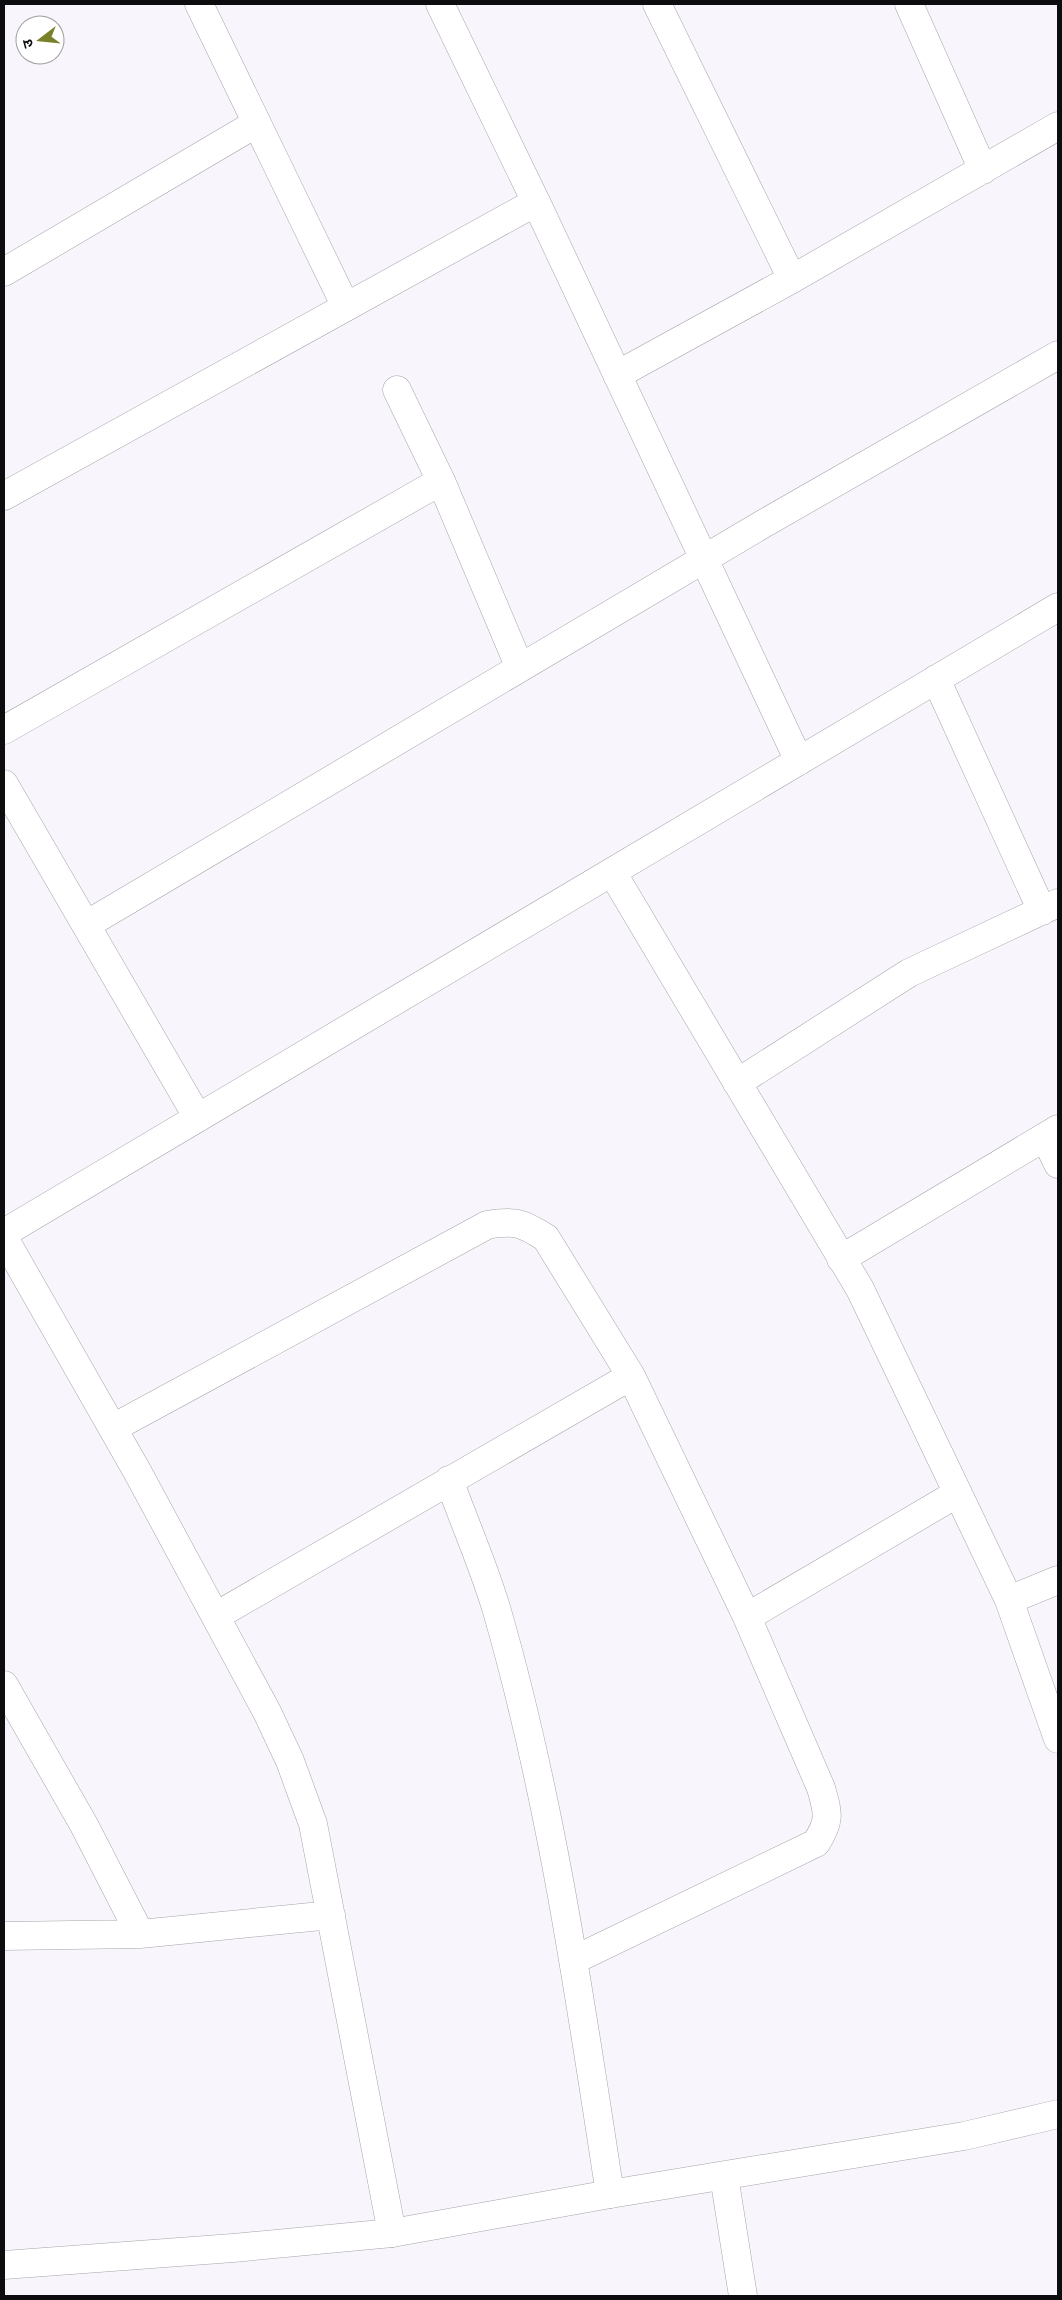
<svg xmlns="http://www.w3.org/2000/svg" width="1062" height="2300" font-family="Manrope,'Noto Sans Devanagari',sans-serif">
  <rect width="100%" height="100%" fill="#f8f6fc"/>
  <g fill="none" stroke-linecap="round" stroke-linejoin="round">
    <defs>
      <path id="street" d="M199 4 346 307
        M657 4 792 279
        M909 4 983 170
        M536 202 799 761
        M4 272 257 123
        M617 375 792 279 1058 126
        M397 390 441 481
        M4 496 536 202 440 4
        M936 679 1042 911
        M4 730 441 481 520 668
        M4 784 198 1118
        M612 872 860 1289 1009 1600 1058 1739
        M86 925 763 524 1058 355
        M737 1083 909 973 1058 903
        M1045 1137 1058 1164
        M4 1233 1058 607
        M4 1238 137 1471 267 1712 290 1761 313 1824 392 2233
        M841 1259 1058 1129
        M113 1428 487 1225C515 1220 523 1223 546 1238L631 1376 216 1616
        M449 1480C465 1524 484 1567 497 1611 552 1802 580 1999 610 2194
        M1009 1600 1058 1580
        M747 1617 958 1493
        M4 1685 84 1825 140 1934
        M4 1936 140 1934 331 1915
        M574 1960 816 1843C831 1820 828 1813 821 1788L747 1617 631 1376
        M724 2176 743 2296"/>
      <path id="secondary" d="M4 2265 233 2248 392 2233 610 2194 964 2136 1058 2114"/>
    </defs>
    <use href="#street" stroke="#a6a4a9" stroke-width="29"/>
    <use href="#secondary" stroke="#a6a4a9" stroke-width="29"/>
    <use href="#street" stroke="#fff" stroke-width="28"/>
    <use href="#secondary" stroke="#fff" stroke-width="28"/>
  </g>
  <rect width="1062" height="2300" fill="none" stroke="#0d0c0e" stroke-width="10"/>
  <g transform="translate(40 40) rotate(254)"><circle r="24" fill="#ffffff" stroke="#9e9e9f"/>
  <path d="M0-4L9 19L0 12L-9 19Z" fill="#7a7f29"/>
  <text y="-8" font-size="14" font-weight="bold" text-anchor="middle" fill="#0d0c0e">उ</text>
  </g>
</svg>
